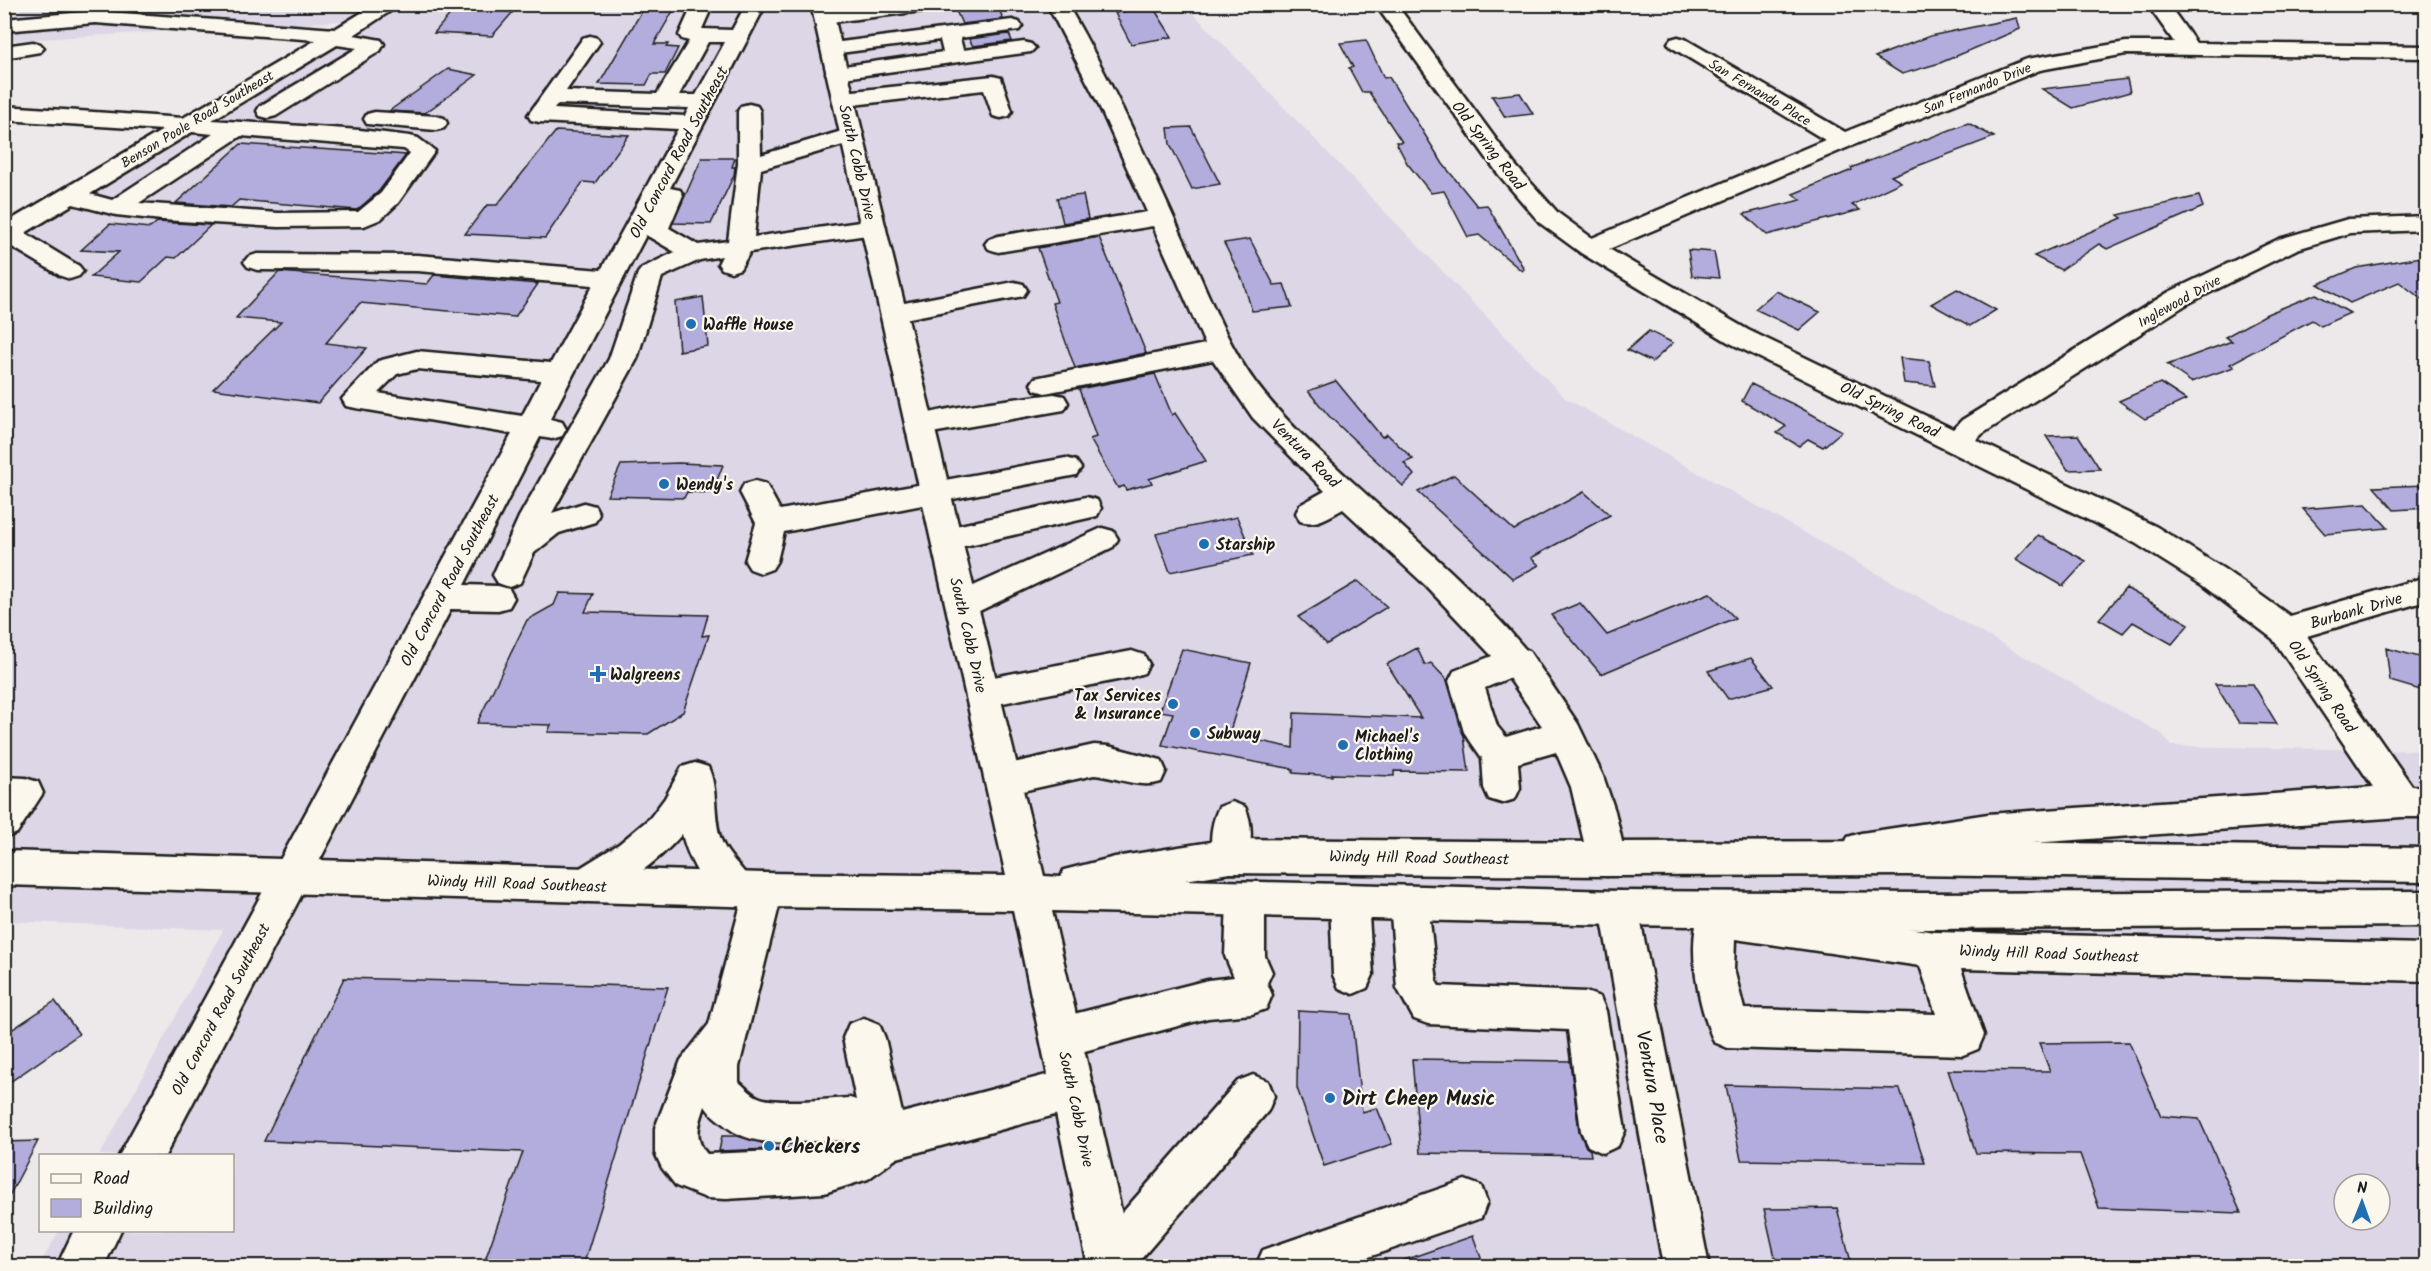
<svg xmlns="http://www.w3.org/2000/svg" width="2431" height="1271" font-family="Kalam,sans-serif">
  <rect width="100%" height="100%" fill="#ede8e9"/>
  <filter id="ink" filterUnits="userSpaceOnUse"><feTurbulence type="fractalNoise" baseFrequency=".0167" numOctaves="2"/><feDisplacementMap in="SourceGraphic" scale="12" xChannelSelector="R" yChannelSelector="G"/><feConvolveMatrix kernelMatrix="1 2 1 2 8 2 1 2 1" color-interpolation-filters="sRGB"/></filter>
  <g filter="url(#ink)">
    <path fill="#dcd6e6" fill-rule="evenodd" d="M24 4 1185 5 1565 398 2162 734 2171 746 2426 751V1266H39L59 1231 232 1230V1156L100 1155 223 930 5 921V225L115 169 345 21 5 41 4 36ZM2344 1184H2380V1220H2344Z"/>
    <path fill="#b3adde" stroke="#1c1c1c" stroke-width="1.5" d="M459 4H506L500 11 513 12 492 36 434 33Z
      M646 4H677L654 44H668L666 47 678 48 665 74H652L646 85 599 84Z
      M953 4H997L1003 19 962 24Z
      M1153 7 1172 37 1131 44 1115 13Z
      M2017 18 2020 29 1940 63 1902 74 1875 57 1930 36Z
      M1009 34 1012 41 973 46 969 39Z
      M1366 40 1384 78 1389 77 1443 164 1477 206 1487 205 1524 269 1522 271 1479 235 1468 237 1444 191 1431 193 1407 163 1396 142H1402L1369 92H1362L1349 68 1353 67 1340 43Z
      M448 69 477 75 425 113 389 111Z
      M2127 79 2130 92 2073 108 2042 89Z
      M1520 93 1533 114 1505 117 1492 96Z
      M1968 123 1994 137 1891 176 1901 182 1852 205 1860 210 1767 235 1744 214 1801 200 1793 194 1852 170 1851 168Z
      M1191 127 1220 184 1192 189 1170 144 1168 128Z
      M556 131 629 135 595 183 583 182 545 238 465 234 487 205H497Z
      M241 144 380 153 406 155 379 191 357 210 239 200 231 207 176 203Z
      M702 158H735L732 167H735L734 175 711 224 673 223Z
      M1083 195 1088 219 1063 223 1057 198Z
      M2199 196 2203 207 2107 249 2099 244 2061 270 2034 256 2122 218 2118 215Z
      M157 222 211 225 176 258 168 257 141 282 91 277 119 252 81 250 110 224 150 228Z
      M1099 237 1146 353 1075 368 1052 303 1057 302 1038 248Z
      M1250 239 1274 285 1284 284 1292 307 1252 311 1243 281 1224 243Z
      M1688 250 1714 252 1719 278 1692 276Z
      M2427 256V303L2399 282 2350 303 2318 284 2356 268Z
      M279 272 427 284 434 275 538 284 515 317 360 303 326 343 367 348 318 403 213 389 281 322 236 318Z
      M1957 289 1996 310 1970 326 1931 304Z
      M1776 291 1820 312 1799 330 1755 309Z
      M2316 294 2350 313 2321 326 2312 320 2230 364 2234 367 2191 382 2167 365 2232 341 2225 337 2267 314Z
      M703 297 708 346 679 351 675 302Z
      M1649 331 1673 343 1652 362 1627 350Z
      M1900 358 1929 361 1935 386 1904 383Z
      M1155 374 1172 415 1175 413 1206 461 1149 479 1152 483 1126 490 1124 486 1118 488 1090 439 1096 437 1079 389Z
      M1336 381 1382 437 1387 434 1413 459 1404 463 1414 475 1403 486 1329 416 1308 391Z
      M2160 383 2186 400 2145 419 2119 401Z
      M1751 384 1797 406 1842 431 1823 447 1808 439 1799 446 1777 433 1786 426 1742 401Z
      M2078 435 2100 469 2068 470 2046 436Z
      M679 463 723 465 712 493 687 492 684 498 607 496 621 465Z
      M1454 475 1514 530 1584 492 1610 515 1531 558 1539 565 1513 579 1418 492Z
      M2427 485V508L2394 510 2374 487Z
      M2366 504 2388 528 2325 534 2303 509Z
      M1237 517 1253 555 1170 572 1156 534Z
      M2038 535 2086 561 2063 586 2016 559Z
      M1358 581 1387 607 1327 644 1298 617Z
      M2126 588 2189 624 2172 644 2133 622 2123 633 2099 619Z
      M559 593 593 594 585 612 708 615 702 636 709 635 683 712 648 734 548 732 551 725 477 723 527 620 554 605Z
      M1710 593 1735 618 1601 674 1551 615 1580 603 1607 635Z
      M1417 648 1425 665 1431 663 1447 680 1464 736 1469 772 1394 771V776L1332 774V776L1293 773V769L1162 745 1173 713 1160 711 1182 649 1251 663 1229 734 1293 748 1294 713 1421 718 1387 664Z
      M2386 648 2427 659V692L2390 681Z
      M1751 658 1773 686 1728 699 1708 671Z
      M2215 684H2253L2277 724 2239 723Z
      M344 978 668 987 583 1266H483L523 1152 264 1141Z
      M55 1001 79 1034 4 1086V1035Z
      M1298 1011 1351 1014 1362 1112 1377 1108 1392 1144 1324 1166 1297 1088Z
      M2129 1042 2161 1116 2199 1119 2241 1213 2099 1208 2080 1154 1976 1153 1948 1070 2050 1071 2039 1043Z
      M1412 1059 1570 1061 1579 1131 1586 1147 1590 1150 1591 1156 1420 1153Z
      M1726 1085 1900 1089 1925 1163 1741 1160Z
      M722 1136H737L766 1144 819 1143 818 1147 719 1151Z
      M38 1141 4 1206V1142Z
      M1837 1208 1852 1266H1777L1764 1209Z
      M1473 1236 1484 1266H1397L1396 1263Z"/>
    <g fill="none" stroke-linecap="round" stroke-linejoin="round">
      <defs>
        <path id="minor" d="M376 4H401L354 35 381 40 384 44 380 51 276 116 268 118 260 116 257 111 260 106 357 48 337 45 212 120 360 130 410 136 418 138 435 151 398 203 381 219 364 226 278 227 162 220 116 215 73 204 25 233 79 266 83 271 79 276 70 279 61 276 4 242V224L163 130 4 120V106L183 118 316 40 95 23 4 31V19L95 11 335 29ZM192 132 213 134 112 200 90 194ZM241 136 404 149 410 153 381 193 358 212 278 213 139 203Z
          M693 4H713L702 29 732 30 746 4H766L670 188 680 190 683 195 669 228 698 245 728 241 738 163V111L741 106 749 104 757 106 760 111 761 155 852 128 860 130 863 135 860 140 761 169 754 237 874 220 883 222 886 227 883 232 874 234 750 252 740 269 731 272 722 269 718 264 722 256 700 260 662 277 637 359 552 513 584 503 595 506 599 514 595 522 559 533 534 553 520 583 509 587 498 583 493 575 519 517 609 359 638 273 642 268 675 252 646 235 550 419 562 422 566 429 562 436 552 439 540 437 464 585 498 586 509 589 514 598 509 607 498 610 451 609 165 1156H119L512 434 356 408 346 406 342 399 378 361 417 351 551 363 593 285 417 271 257 270 248 267 244 262 248 257 257 254 417 255 601 270 678 129 539 122 531 120 528 115 583 38 590 36 597 38 600 42 566 91 657 94 689 41 682 39 679 35ZM708 42H725L696 95H679ZM558 104 689 108 685 116 554 109ZM417 369 541 380 522 416 378 393 397 374Z
          M877 4H941L938 8 931 10 824 23 817 21 814 17 817 13 824 11Z
          M1047 4H1067C1113 83 1150 166 1188 249 1208 293 1226 342 1255 382 1283 420 1321 453 1356 485 1413 538 1475 589 1525 649L1529 651 1578 724 1603 776 1615 811 1626 859 1620 871 1607 876 1594 871 1588 859 1571 787 1556 752 1518 763 1520 788 1515 799 1502 803 1489 799 1484 788 1482 758 1464 732 1449 681 1454 671 1492 656 1424 584 1343 509C1328 517 1317 526 1300 521L1296 513 1300 505 1325 491 1253 418 1213 360 1045 393 1035 390 1031 384 1035 378 1205 344 1153 226 998 252 989 249 985 244 989 239 998 236 1147 212 1097 101ZM1509 678 1542 726 1506 737 1497 726 1485 688Z
          M1375 4H1396L1515 165 1558 213 1592 238 1825 140 1671 47 1668 43 1671 39 1678 37 1685 39 1845 132 2027 59 2126 42H2174L2147 4H2168L2196 43 2426 46V58L2126 54 2040 70 1851 146 1609 249 1748 330 1953 429 1962 420 2169 292 2279 239 2348 219 2426 216V230L2350 233 2297 249 2187 304 1982 434 1976 440 2157 527 2224 569 2290 616 2426 577V601L2307 636 2412 786 2426 787V817H2402L1988 846 1861 865 1848 861 1842 849 1848 837 1861 833 1988 814 2373 787 2273 639 2202 585 2135 543 1728 342 1581 253 1540 223 1499 175Z
          M1012 20 1019 22 1022 26 1019 30 960 38 963 50 1024 42 1031 44 1035 48 1031 52 837 79 829 78 826 73 829 68 837 67 943 52 940 40 832 54 825 52 821 48 825 44Z
          M33 42 40 44 44 48 40 52 4 58V46Z
          M993 76 1001 78 1012 111 1009 116 1001 118 993 116 984 90 844 106 836 104 833 99 836 94 844 92Z
          M375 112 436 116 444 118 447 123 444 128 436 130 367 124 364 119 367 114Z
          M1014 282 1023 284 1027 290 1023 296 894 321 885 319 881 313 885 307 894 305Z
          M1054 394 1064 396 1068 403 1064 410 920 435 910 432 906 425 910 418C957 405 1006 400 1054 394Z
          M1066 458 1076 461 1081 468 1076 475 784 532 777 561 772 569 761 573 750 569 745 561 756 523 740 492 744 484 755 481 766 484 780 510Z
          M1086 497 1097 500 1101 508 1097 516 947 550 936 547 931 539 936 531 947 528Z
          M1102 528 1113 531 1118 539 1113 547 973 614 962 617 951 614 946 605 951 596Z
          M1132 651 1144 655 1149 664 1144 673 1132 677 983 707 971 703 966 693 971 683 983 679Z
          M1094 745 1108 746 1161 760 1166 771 1161 782C1139 789 1117 777 1094 775L1004 795 991 791 986 780 991 769 1004 765Z
          M695 763 708 767C718 788 713 814 720 837 726 855 740 865 750 880L764 873 777 878 783 890 739 1067V1082C745 1087 751 1094 758 1097 775 1105 829 1099 850 1098L856 1100 843 1038 849 1024 864 1018 879 1024 885 1038 902 1113 1073 1068 1088 1074 1094 1089 1088 1104 1073 1110 897 1158 868 1179 824 1193 726 1199 706 1198 676 1186 662 1168 655 1153V1128L681 1060 709 1024 741 904 735 906C707 896 689 862 682 834 657 863 621 889 585 902L572 897 566 885 572 873 619 844 650 818 665 798 682 767ZM705 1106C709 1113 716 1118 722 1123 758 1155 805 1137 847 1141L824 1149 707 1154C693 1138 699 1125 705 1106Z
          M4 777 25 778 38 782 43 793 17 833 4 838Z
          M1232 802 1245 807C1254 825 1252 850 1243 868L1230 873 1217 868C1208 850 1210 825 1219 807Z
          M1246 882 1260 887 1265 899V956L1272 972 1267 983 1272 995 1266 1009 1252 1014 1208 1018 1062 1057 1047 1051 1041 1037 1047 1023 1062 1017 1208 980 1234 977 1225 956 1227 899 1232 887Z
          M1349 885 1363 890 1368 902 1373 975 1367 988 1353 994 1339 988 1333 975 1330 902 1335 890Z
          M1409 886 1423 891 1428 903 1437 983 1439 986 1586 992 1600 997 1606 1011 1625 1131 1618 1146 1603 1153 1588 1146 1581 1131 1568 1030 1428 1024 1414 1019 1397 988 1390 903 1395 891Z
          M1619 891 1633 896 1638 908 1709 1266H1663L1600 908 1605 896Z
          M1716 900 1729 905 1735 903 1935 932 2426 944V981L1961 969 1984 1035 1978 1049 1963 1055 1728 1048 1714 1042C1698 1005 1685 943 1702 906ZM1735 939 1920 966 1936 1014 1744 1009 1734 969Z
          M1253 1075 1268 1081 1274 1096 1268 1111 1135 1266H1089L1087 1261 1094 1245 1238 1081Z
          M1465 1180 1481 1186 1487 1202 1481 1218 1343 1266H1256L1263 1250Z
          M74 1230H121L104 1266H57Z"/>
        <path id="major" d="M811 4H831L1044 876 1061 877 1064 870 1115 857 1230 839 1607 842 1906 841 2426 848V882L1906 875 1607 876 1230 873 1185 880 1619 891 1923 893 2426 891V926L1923 929 1619 925 1052 911 1134 1266H1088L1013 910 764 907 4 885V851L764 873 1006 876Z"/>
      </defs>
      <use href="#minor" stroke="#1c1c1c" stroke-width="5"/>
      <use href="#major" stroke="#1c1c1c" stroke-width="5"/>
      <use href="#minor" fill="#fbf7ec" fill-rule="evenodd"/>
      <use href="#major" fill="#fbf7ec" fill-rule="evenodd"/>
    </g>
  </g>
  <g fill="#1f6fb2" stroke="#fbf7ec" stroke-width="2">
    <circle cx="691" cy="324" r="6"/>
    <circle cx="664" cy="484" r="6"/>
    <circle cx="1204" cy="544" r="6"/>
    <path d="M595 665h6v6h6v6h-6v6h-6v-6h-6v-6h6z"/>
    <circle cx="1173" cy="704" r="6"/>
    <circle cx="1195" cy="733" r="6"/>
    <circle cx="1343" cy="745" r="6"/>
    <circle cx="1330" cy="1098" r="6"/>
    <circle cx="769" cy="1146" r="6"/>
  </g>
  <g text-anchor="middle" stroke-width="4.5" stroke-linejoin="round" paint-order="stroke">
    <g font-size="14" fill="#1c1c1c" stroke="#fbf7ec">
      <text transform="translate(1977 88) rotate(-22)" y="5">San Fernando Drive</text>
      <text transform="translate(1760 92) rotate(31)" y="5">San Fernando Place</text>
      <text transform="translate(197 119) rotate(-31)" y="5">Benson Poole Road Southeast</text>
      <text transform="translate(2179 301) rotate(-29)" y="5">Inglewood Drive</text>
    </g>
    <g font-size="16" fill="#1c1c1c" stroke="#fbf7ec">
      <text transform="translate(1489 145) rotate(52)" y="6">Old Spring Road</text>
      <text transform="translate(678 152) rotate(-62)" y="6">Old Concord Road Southeast</text>
      <text transform="translate(858 162) rotate(77)" y="6">South Cobb Drive</text>
      <text transform="translate(1890 409) rotate(26)" y="6">Old Spring Road</text>
      <text transform="translate(1306 453) rotate(45)" y="6">Ventura Road</text>
      <text transform="translate(449 580) rotate(-62)" y="6">Old Concord Road Southeast</text>
      <text transform="translate(2356 610) rotate(-16)" y="6">Burbank Drive</text>
      <text transform="translate(969 635) rotate(77)" y="6">South Cobb Drive</text>
      <text transform="translate(2323 686) rotate(56)" y="6">Old Spring Road</text>
      <text transform="translate(1419 857) rotate(1)" y="6">Windy Hill Road Southeast</text>
      <text transform="translate(517 883) rotate(2)" y="6">Windy Hill Road Southeast</text>
      <text transform="translate(2049 953) rotate(2)" y="6">Windy Hill Road Southeast</text>
      <text transform="translate(220 1009) rotate(-62)" y="6">Old Concord Road Southeast</text>
      <text transform="translate(1077 1109) rotate(78)" y="6">South Cobb Drive</text>
    </g>
    <g font-size="16" font-weight="bold" fill="#1c1c1c" stroke="#fbf7ec" text-anchor="start">
      <text x="703" y="330">Waffle House</text>
      <text x="676" y="490">Wendy's</text>
      <text x="1216" y="550">Starship</text>
      <text x="610" y="680">Walgreens</text>
      <text x="1161" y="701" text-anchor="end">Tax Services<tspan x="1161" dy="18">&amp; Insurance</tspan></text>
      <text x="1207" y="739">Subway</text>
      <text x="1355" y="742">Michael's<tspan x="1355" dy="18">Clothing</tspan></text>
    </g>
    <g font-size="20" fill="#1c1c1c" stroke="#fbf7ec">
      <text transform="translate(1653 1087) rotate(80)" y="7">Ventura Place</text>
    </g>
    <g font-size="20" font-weight="bold" fill="#1c1c1c" stroke="#fbf7ec" text-anchor="start">
      <text x="1342" y="1105">Dirt Cheep Music</text>
      <text x="781" y="1153">Checkers</text>
    </g>
  </g>
  <rect width="2431" height="1271" fill="none" stroke="#fbf7ec" stroke-width="24"/>
  <rect x="12" y="12" width="2407" height="1247" fill="none" stroke="#1c1c1c" stroke-width="2" filter="url(#ink)"/>
  <rect x="39" y="1154" width="195" height="78" fill="#fbf7ec" stroke="#a29f99" stroke-width="1.5"/>
  <rect x="51" y="1174" width="30" height="9" fill="#fbf7ec" stroke="#a29f99" stroke-width="1.5"/>
  <text x="93" y="1184" font-size="18" fill="#1c1c1c">Road</text>
  <rect x="51" y="1199" width="30" height="18" fill="#b3adde" stroke="#a29f99" stroke-width="1.5"/>
  <text x="93" y="1214" font-size="18" fill="#1c1c1c">Building</text>
  <g transform="translate(2362 1202) rotate(1)"><circle r="28" fill="#fbf7ec" stroke="#a29f99" stroke-width="1.5"/>
  <path d="M0-4.5L10 22L0 15L-10 22Z" fill="#1f6fb2"/>
  <text y="-9" font-size="16" font-weight="bold" text-anchor="middle" fill="#1c1c1c">N</text>
  </g>
</svg>
